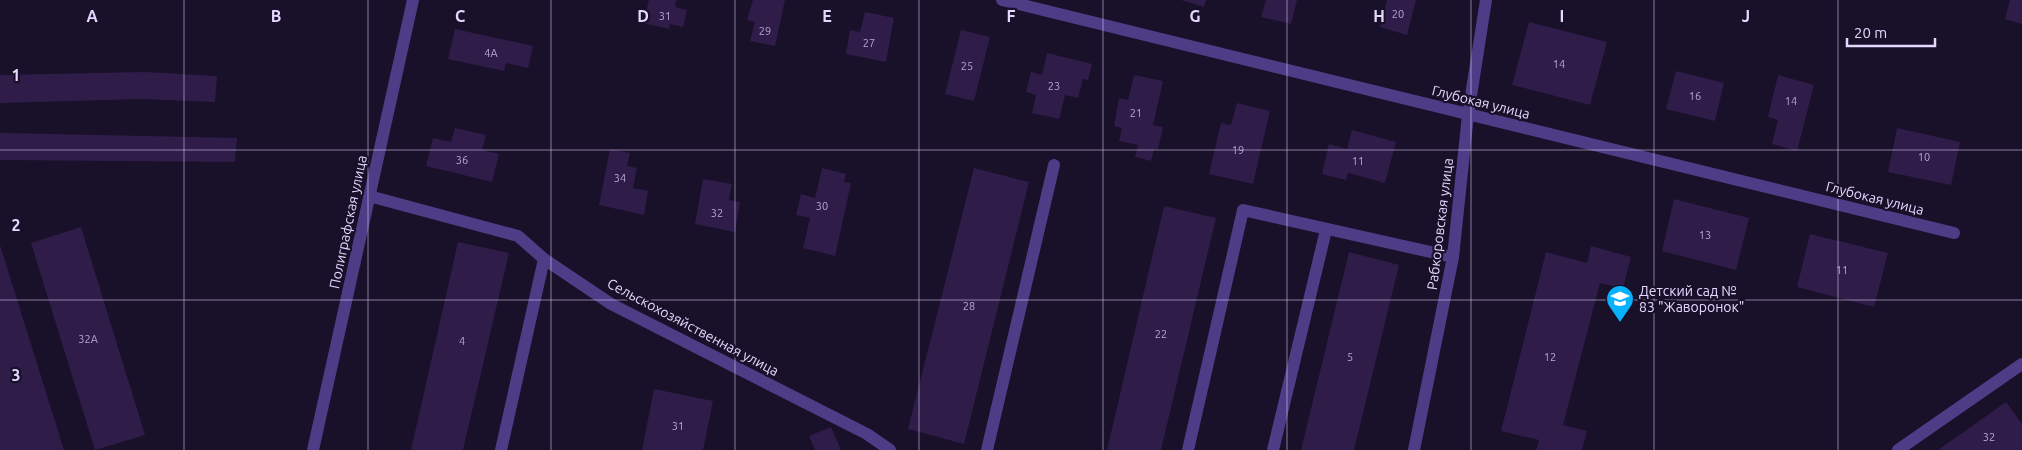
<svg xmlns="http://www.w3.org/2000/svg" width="2022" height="450" font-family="Ubuntu,sans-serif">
  <rect width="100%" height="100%" fill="#191029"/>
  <path fill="#2f1c49" d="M649 0H676L675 7 687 10 683 27 670 24 669 29 643 23Z
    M753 0H785L775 46 750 41 755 22 747 20Z
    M1181 0H1206L1204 7Z
    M1266 0H1297L1291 24 1261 17Z
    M1387 0H1416L1407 35 1380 27Z
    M2010 0H2022V24L2005 19Z
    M865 12 894 18 886 62 846 54 850 30 860 32Z
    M1529 22 1607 42 1590 105 1512 85Z
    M455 29 533 46 528 68 506 63 504 71 448 59Z
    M961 30 990 37 974 101 945 94Z
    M1047 53 1092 64 1088 80 1083 79 1078 98 1065 95 1059 119 1032 113 1036 95 1026 92 1031 72 1042 75Z
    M1676 71 1724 83 1715 121 1666 109Z
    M145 72 217 76 215 102 142 99 0 103V75Z
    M1134 75 1163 81 1153 125 1163 127 1158 149H1154L1151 161 1135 157 1138 145 1119 141 1122 128 1114 126 1119 98 1128 100Z
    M1778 75 1814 85 1797 151 1772 144 1778 120 1768 117Z
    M1237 103 1270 111 1253 184 1209 174 1221 123 1231 125Z
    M455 128 486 135 482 150 499 154 492 182 426 166 433 138 451 142Z
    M1897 128 1960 142 1951 185 1888 172Z
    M1352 130 1396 142 1385 183 1348 173 1346 180 1322 174 1329 144 1347 149Z
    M0 133H5L237 138 235 162 0 160Z
    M610 149 630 153 627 166 637 168 633 188 648 191 644 215 599 205Z
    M822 168 846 174 844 182 851 183 835 256 803 248 810 218 796 215 801 194 815 198Z
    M974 168 1029 182 964 444 908 429Z
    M703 179 732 184 729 200 740 202 735 232 695 224Z
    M1674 199 1749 218 1736 270 1662 251Z
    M1164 206 1216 218 1161 450H1107Z
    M81 227 145 435 95 450 31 243Z
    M1810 234 1888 253 1874 307 1797 287Z
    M458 242 509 253 463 450H411Z
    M0 245 64 450H0Z
    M1591 246 1631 257 1623 288 1600 283 1563 425 1587 431 1582 450H1536L1539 440 1501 431 1546 252 1587 263Z
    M1349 252 1399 265 1354 450H1301Z
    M654 389 713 401 703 450H642Z
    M2006 402 2022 424V450H1938Z
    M831 427 841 450H815L809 436Z"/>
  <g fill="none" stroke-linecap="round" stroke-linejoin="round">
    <path stroke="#4e3c87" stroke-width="12" d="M369 196 518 236 544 259 611 304 867 434 890 450
      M501 450 544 259
      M987 450 1054 165
      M1188 450 1243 210 1453 257
      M1273 450 1326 230
      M1898 450 2022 364"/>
    <path stroke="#4e3c87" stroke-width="12" d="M1002 0 1954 233
      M313 450 413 0
      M1414 450 1453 257 1468 115 1486 0"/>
  </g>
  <path fill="none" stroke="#e4d8ff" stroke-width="1" stroke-opacity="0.55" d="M184 0V450M368 0V450M551 0V450M735 0V450M919 0V450M1103 0V450M1287 0V450M1471 0V450M1654 0V450M1838 0V450M0 150H2022M0 300H2022"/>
  <defs>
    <symbol id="school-pin" viewBox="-11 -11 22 30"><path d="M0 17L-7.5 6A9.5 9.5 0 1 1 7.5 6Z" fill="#06b2fd" stroke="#191029"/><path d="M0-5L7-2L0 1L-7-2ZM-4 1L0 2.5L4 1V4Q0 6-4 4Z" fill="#fff"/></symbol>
  </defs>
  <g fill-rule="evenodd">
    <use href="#school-pin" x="1604" y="283" width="32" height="43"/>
  </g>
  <g text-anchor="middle" stroke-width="4.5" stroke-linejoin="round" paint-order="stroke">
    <g font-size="11" fill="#b7a9d2">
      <text x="1398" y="18">20</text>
      <text x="665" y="20">31</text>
      <text x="765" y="35">29</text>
      <text x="869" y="47">27</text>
      <text x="491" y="57">4А</text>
      <text x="1559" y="68">14</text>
      <text x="967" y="70">25</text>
      <text x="1054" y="90">23</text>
      <text x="1695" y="100">16</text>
      <text x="1791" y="105">14</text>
      <text x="1136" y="117">21</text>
      <text x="1238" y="154">19</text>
      <text x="1924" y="161">10</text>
      <text x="462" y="164">36</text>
      <text x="1358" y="165">11</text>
      <text x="620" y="182">34</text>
      <text x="822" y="210">30</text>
      <text x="717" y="217">32</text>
      <text x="1705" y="239">13</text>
      <text x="1842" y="274">11</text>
      <text x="969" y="310">28</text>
      <text x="1161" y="338">22</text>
      <text x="88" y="343">32А</text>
      <text x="462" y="345">4</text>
      <text x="1350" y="361">5</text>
      <text x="1550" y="361">12</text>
      <text x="678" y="430">31</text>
      <text x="1989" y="441">32</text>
    </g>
    <g font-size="14" fill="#e4d8ff" stroke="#191029">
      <text transform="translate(1481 102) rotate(14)" y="5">Глубокая улица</text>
      <text transform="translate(1875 198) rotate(14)" y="5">Глубокая улица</text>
      <text transform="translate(348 222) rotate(-78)" y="5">Полиграфская улица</text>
      <text transform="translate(1440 224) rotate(-83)" y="5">Рабкоровская улица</text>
      <text transform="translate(693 327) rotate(28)" y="5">Сельскохозяйственная улица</text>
    </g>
    <g font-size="14" fill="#e4d8ff" stroke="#191029" text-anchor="start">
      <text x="1639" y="296">Детский сад №<tspan x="1639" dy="16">83 "Жаворонок"</tspan></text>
    </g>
  </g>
  <g font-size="16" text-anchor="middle" font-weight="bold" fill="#e4d8ff" stroke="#191029" stroke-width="4.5" stroke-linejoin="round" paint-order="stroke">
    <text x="92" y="22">A</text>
    <text x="276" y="22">B</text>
    <text x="460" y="22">C</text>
    <text x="643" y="22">D</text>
    <text x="827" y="22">E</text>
    <text x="1011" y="22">F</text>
    <text x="1195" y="22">G</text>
    <text x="1379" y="22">H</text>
    <text x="1562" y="22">I</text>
    <text x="1746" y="22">J</text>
    <text x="16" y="81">1</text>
    <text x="16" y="231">2</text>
    <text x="16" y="381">3</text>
  </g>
  <path d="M1847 38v8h88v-8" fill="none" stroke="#e4d8ff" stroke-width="2.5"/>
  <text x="1854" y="38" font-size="15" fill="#e4d8ff" stroke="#191029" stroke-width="4" paint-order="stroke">20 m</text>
</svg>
